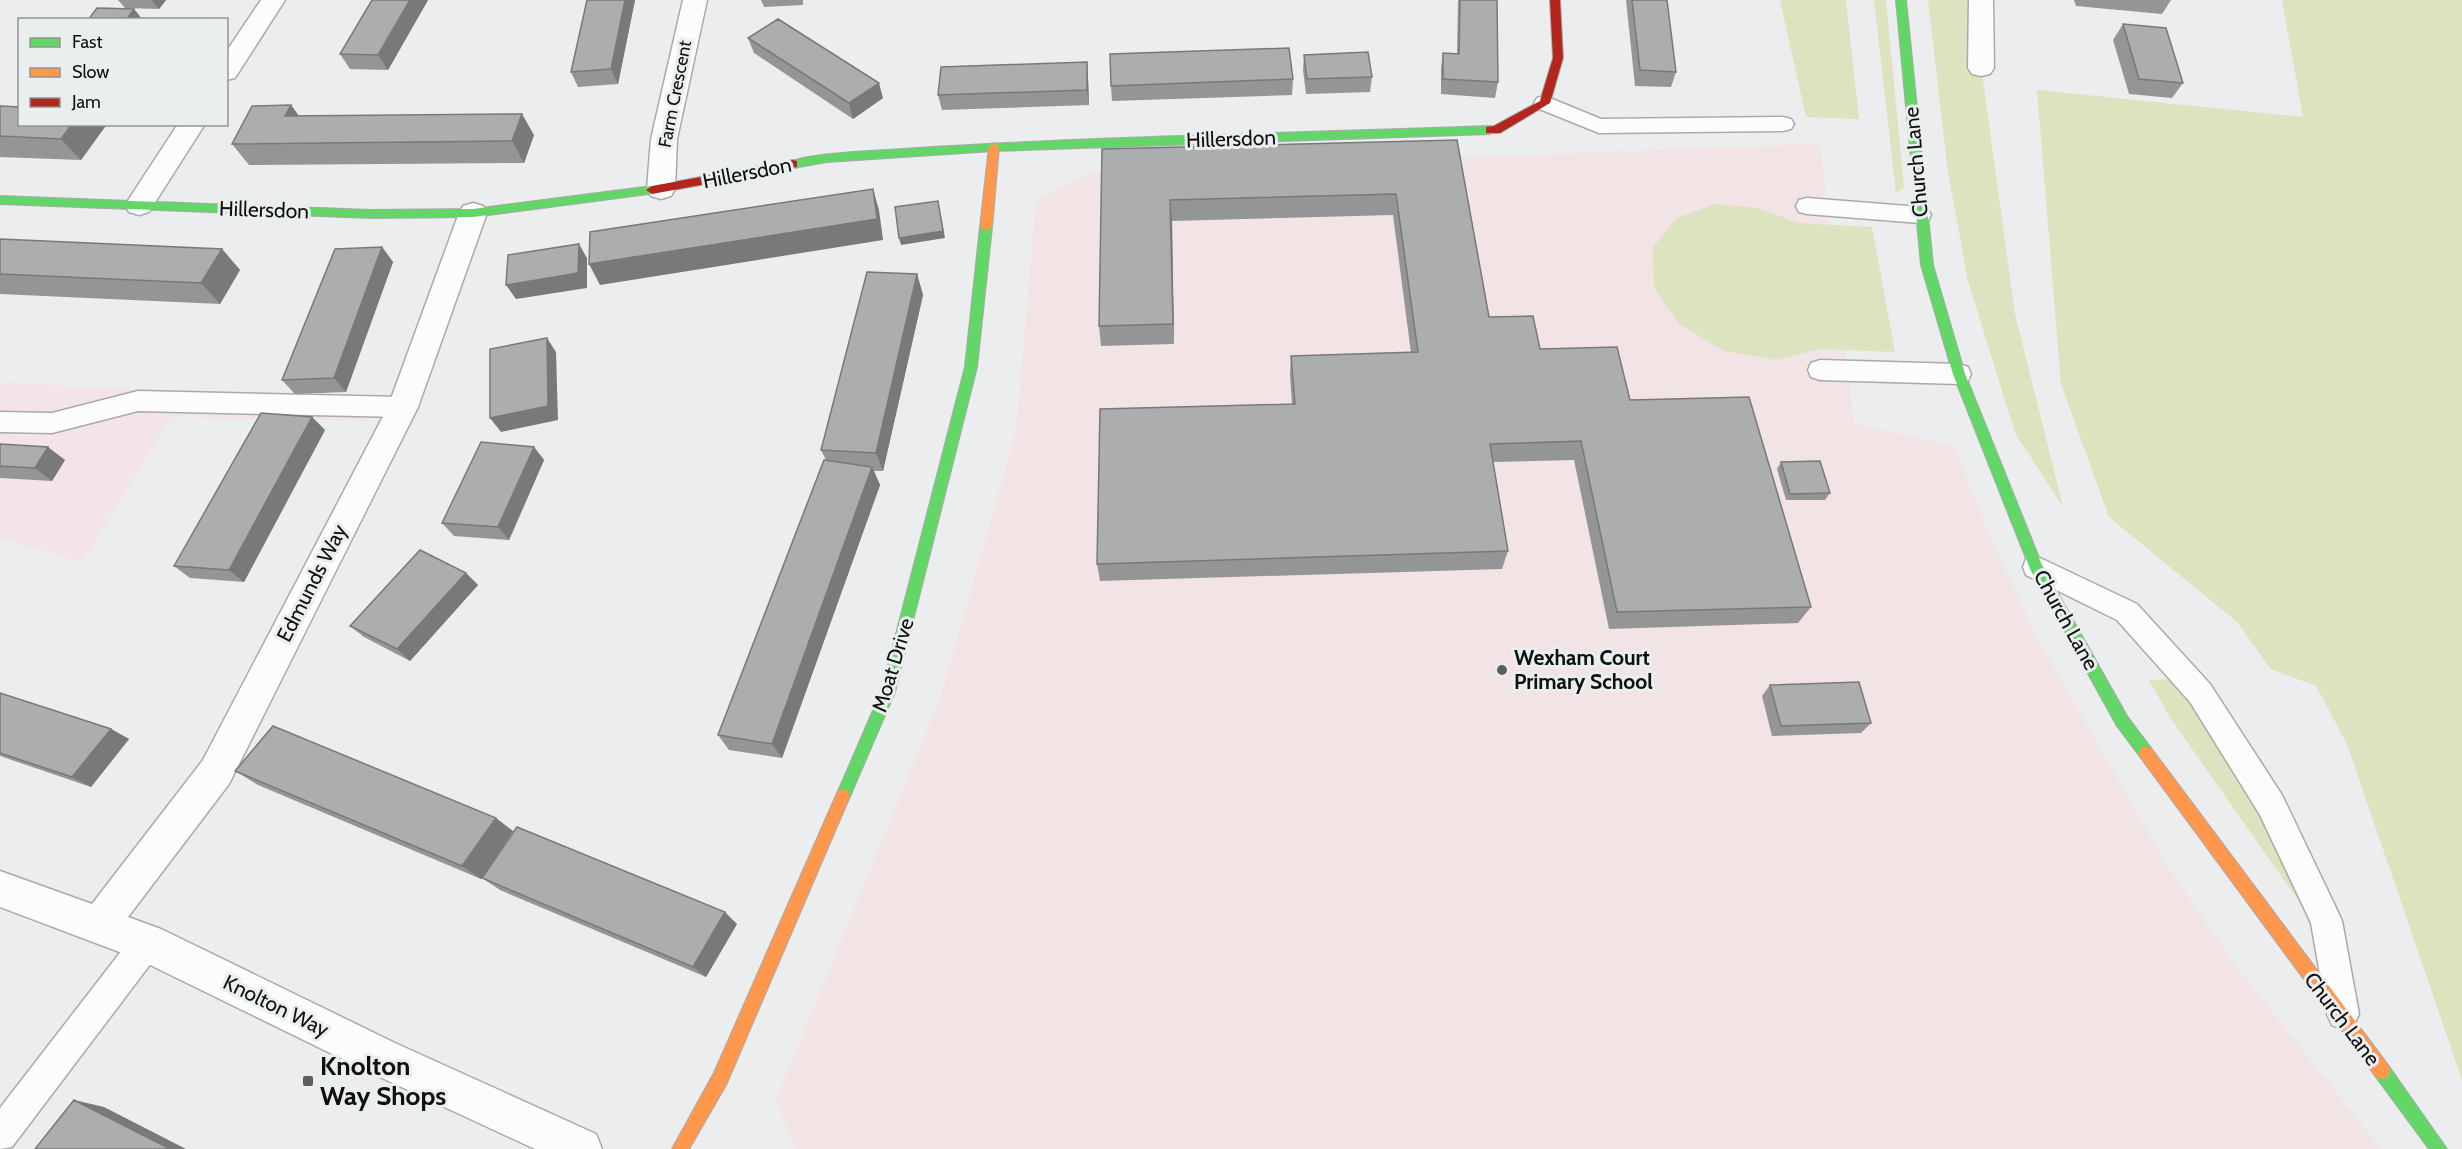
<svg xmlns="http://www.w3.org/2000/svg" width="2462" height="1149" font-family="Cabin,sans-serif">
  <rect width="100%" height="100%" fill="#ecedee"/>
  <path fill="#f2e4e7" d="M0 383 187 391 182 402 380 407 372 421 171 417 82 563 0 537Z"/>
  <path fill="#f2e4e4" d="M1820 144 1854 424 1954 446 1990 537 2039 641 2166 864 2232 961 2381 1149H797L776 1101 940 699 1016 432 1036 202 1091 172Z"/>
  <path fill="#dbe4be" d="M1780 0H1846L1859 119 1806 117Z
    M1874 0H1886L1904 188 1896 193Z
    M1928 0H1972L2015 314 2063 507 2015 433 1968 281 1948 172Z
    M2282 0H2462V1080L2347 744 2316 686 2271 669 2237 622 2109 517 2061 384 2037 90 2303 117Z
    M1715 204 1758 208 1798 223 1872 227 1895 352 1818 349 1776 360 1724 351 1679 324 1654 288 1653 247 1677 218Z
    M2178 679 2224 740 2317 918 2293 893 2171 719 2149 680Z"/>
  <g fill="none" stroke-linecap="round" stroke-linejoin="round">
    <defs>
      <path id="lane" d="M1545 96 1601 119 1783 117 1791 119 1794 124 1791 129 1783 131 1599 133 1537 108 1534 103 1537 98Z
        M1807 198 1920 207 1928 209 1931 215 1928 221 1920 223 1807 214 1799 212 1796 206 1799 200Z
        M1820 360 1959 364 1968 367 1971 374 1968 381 1959 384 1820 380 1811 377 1808 370 1811 363Z
        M138 391 403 397 412 400 415 407 412 414 403 417 138 411 52 433 0 432V412L52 413Z
        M2036 556 2137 604 2210 684 2282 795 2337 910 2342 921 2359 1014 2354 1025 2343 1030 2332 1025 2327 1014 2311 923 2260 815 2190 702 2117 620 2026 575 2023 567 2026 559Z
        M147 927 158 932 163 943 158 954 12 1147 0 1149V1108L136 932Z"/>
      <path id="street" d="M261 0H285L235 78 226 80V52Z
        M683 0H707L677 139 675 189 671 196 661 199 651 196 647 189 651 139Z
        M1969 0H1993L1994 68 1990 74 1981 76 1972 74 1968 68Z
        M178 124H205L149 212 139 215 129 212 125 205Z
        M473 203 483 206 487 213 418 407 229 784 128 917 161 929 395 1043 596 1134 602 1149H535L367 1071 138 959 0 907V871L92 904 203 760 388 407 459 213 463 206Z"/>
      <path id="fast" d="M1896 0H1906L1933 265 1965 374 2042 565 2127 716 2151 748 2153 753 2151 758 2146 760 2141 758 2117 726 2031 571 1953 374 1921 265Z
        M1490 126 1495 130 1490 134 994 151 827 162 793 168 787 164C799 152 895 150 917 148 1108 136 1299 133 1490 126Z
        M652 186 658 190 656 193 473 217 371 218 0 204V196L371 210 473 209Z
        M986 223 992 227 977 367 895 692 848 801 843 803 838 801 836 796 881 692 965 367 980 227Z
        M2382 1063 2388 1065 2447 1149H2429L2376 1077 2374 1071 2376 1065Z"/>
      <path id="slow" d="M994 143 999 147 992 227 986 231 980 227 989 147Z
        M2146 746 2151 748 2388 1065 2390 1071 2388 1077 2382 1079 2376 1077 2141 758 2139 753 2141 748Z
        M843 789 848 791 850 796 726 1085 689 1149H672L714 1073 838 791Z"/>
      <path id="jam" d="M1550 0H1560L1563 58 1550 103 1500 133H1486V127L1494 126 1540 101 1553 58Z
        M793 160 797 161V167L652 194 646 190 652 186Z"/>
    </defs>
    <use href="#lane" stroke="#a9aaab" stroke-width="3"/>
    <use href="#street" stroke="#a9aaab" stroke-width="3"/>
    <use href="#fast" stroke="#a9aaab" stroke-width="2"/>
    <use href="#slow" stroke="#a9aaab" stroke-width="2"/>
    <use href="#jam" stroke="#a9aaab" stroke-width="2"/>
    <use href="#lane" fill="#fcfcfc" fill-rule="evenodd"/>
    <use href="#street" fill="#fcfcfc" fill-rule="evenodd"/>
    <use href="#fast" fill="#63d668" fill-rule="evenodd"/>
    <use href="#slow" fill="#ff974d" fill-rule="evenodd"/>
    <use href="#jam" fill="#b3261e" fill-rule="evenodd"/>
  </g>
  <path fill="#949596" d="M118 0H166L159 9 125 8Z
    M372 0H428L388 70 350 69 340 54Z
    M587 0H635L618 84 578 87 571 72Z
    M761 0H803V5L764 7Z
    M1458 0H1497L1498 82 1495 98 1441 94V68L1443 53 1457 54Z
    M1626 0H1667L1676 72 1671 87 1635 86Z
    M2074 0H2171L2162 14 2076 6Z
    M2123 24 2183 83 2172 98 2129 94 2113 40Z
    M748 38 883 98 853 119 754 53Z
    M1304 55 1372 77 1370 92 1306 94 1303 70Z
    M1087 62 1088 78 1089 105 942 110 938 95Z
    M1293 79 1292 95 1112 101 1111 86Z
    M291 105 298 116 534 135 524 163 249 165 232 144Z
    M0 106 20 124H107L81 160 0 157Z
    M1457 140 1489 317 1540 349 1630 400 1811 607 1798 623 1609 629 1574 460 1493 462 1508 551 1502 569 1100 581 1097 564 1292 404 1290 375 1291 356 1411 353 1393 215 1172 221 1174 344 1101 346 1099 326 1102 149Z
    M0 239 222 249 240 270 220 304 0 294Z
    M382 247 393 262 346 392 295 394 282 380Z
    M917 274 923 295 883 471H874L880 485 782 758 729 750 718 735 826 460 821 450Z
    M312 417 325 430 244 582 190 578 174 566Z
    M0 444 65 460 52 481 0 478Z
    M534 447 544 460 509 540 454 536 442 523Z
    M1781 462 1830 493 1825 500H1786L1777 469Z
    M466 573 478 585 410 661 364 637 350 626Z
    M1770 685 1871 723 1861 733 1772 736 1762 696Z
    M0 693 111 729 129 739 91 787 0 756Z
    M235 771 513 831 481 879 258 785Z
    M482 878 737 924 706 977 500 890Z"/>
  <path fill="#78797a" d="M152 0H166L159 9Z
    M410 0H428L388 70 378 55Z
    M625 0H635L618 84 611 69Z
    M134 9 143 20H126Z
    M1087 62 1088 78 1089 105 1087 90Z
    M879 83 883 98 853 119 849 103Z
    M291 105 307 127 285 116Z
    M522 114 534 135 524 163 512 141Z
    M72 124H107L81 160 61 139Z
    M873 189 879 210 883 240 600 285 589 264Z
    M1170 200 1172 221 1174 344 1173 324Z
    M938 201 945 238 901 245 899 238Z
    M579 244 587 258V288L516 299 506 285Z
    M382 247 393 262 346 392 334 378Z
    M222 249 240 270 220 304 201 283Z
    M917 274 923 295 883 471 876 453Z
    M547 338 556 352 558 420 501 432 490 418Z
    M312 417 325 430 244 582 229 570Z
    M48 447 65 460 52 481 35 468Z
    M534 447 544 460 509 540 498 527Z
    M872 467 880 485 782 758 772 744Z
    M466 573 478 585 410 661 397 649Z
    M111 729 129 739 91 787 72 777Z
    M496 818 513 831 481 879 462 866Z
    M725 912 737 924 706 977 693 967Z
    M74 1100 104 1107 186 1149H170Z"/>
  <path fill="#acadae" stroke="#78797a" stroke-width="1.5" d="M372 0H410L378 55 340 54Z
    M587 0H625L611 69 571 72Z
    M1460 0H1497L1498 82 1443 79V53L1459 54Z
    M1632 0H1667L1676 72 1640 70Z
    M97 8 134 9 126 20H88Z
    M778 19 879 83 849 103 748 38Z
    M2123 24 2166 28 2183 83 2139 79Z
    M1289 48 1293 79 1111 86 1110 54Z
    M1368 52 1372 77 1307 79 1304 55Z
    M1087 62V90L938 95 941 67Z
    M291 105 285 116 522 114 512 141 232 144 252 106Z
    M0 106 20 107V124H72L61 139 0 136Z
    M1457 140 1489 317 1533 316 1540 349 1617 347 1630 400 1749 397 1811 607 1617 612 1581 441 1490 444 1508 551 1097 564 1100 409 1295 404 1291 356 1418 352 1396 194 1170 200 1173 324 1099 326 1102 149Z
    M873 189 877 219 589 264 590 232Z
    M938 201 943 231 899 238 895 207Z
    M0 239 222 249 201 283 0 274Z
    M579 244 578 273 506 285 508 255Z
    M382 247 334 378 282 380 335 249Z
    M867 272 917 274 876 453 821 450Z
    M547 338 548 406 490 418V349Z
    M261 413 312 417 229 570 174 566Z
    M481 442 534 447 498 527 442 523Z
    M0 444 48 447 35 468 0 466Z
    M824 460 872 467 772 744 718 735Z
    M1820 461 1830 493 1790 494 1781 462Z
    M420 550 466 573 397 649 350 626Z
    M1859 682 1871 723 1781 726 1770 685Z
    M0 693 111 729 72 777 0 753Z
    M273 726 496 818 462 866 235 771Z
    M517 827 725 912 693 967 482 878Z
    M74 1100 170 1149H35Z"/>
  <g fill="#5c5d5e" stroke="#ebeeef" stroke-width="2">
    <circle cx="1502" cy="670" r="6"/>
    <rect x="302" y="1075" width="12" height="12" rx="3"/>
  </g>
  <g text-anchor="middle" stroke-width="6" stroke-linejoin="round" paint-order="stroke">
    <g font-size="18" fill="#0f1010" stroke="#ebeeef">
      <text transform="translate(675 94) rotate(-79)" y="6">Farm Crescent</text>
    </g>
    <g font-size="21" fill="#0f1010" stroke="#ebeeef">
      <text transform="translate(1231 139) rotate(-2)" y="7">Hillersdon</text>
      <text transform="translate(1916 162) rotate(-95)" y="7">Church Lane</text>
      <text transform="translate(747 173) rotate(-11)" y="7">Hillersdon</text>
      <text transform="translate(264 210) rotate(2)" y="7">Hillersdon</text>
      <text transform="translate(312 583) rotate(-63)" y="7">Edmunds Way</text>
      <text transform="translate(2066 620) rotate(61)" y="7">Church Lane</text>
      <text transform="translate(893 665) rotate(-73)" y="7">Moat Drive</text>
      <text transform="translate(276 1006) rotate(26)" y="7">Knolton Way</text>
      <text transform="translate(2342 1019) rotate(53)" y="7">Church Lane</text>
    </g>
    <g font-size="21" font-weight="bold" fill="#0f1010" stroke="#ebeeef" text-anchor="start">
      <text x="1514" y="665">Wexham Court<tspan x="1514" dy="24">Primary School</tspan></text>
    </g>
    <g font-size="26" font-weight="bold" fill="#0f1010" stroke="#ebeeef" text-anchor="start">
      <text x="320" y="1075">Knolton<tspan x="320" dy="30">Way Shops</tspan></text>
    </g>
  </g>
  <rect x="18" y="18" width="210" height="108" fill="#ebeeef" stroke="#939596" stroke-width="1.5"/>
  <rect x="30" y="38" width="30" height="9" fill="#63d668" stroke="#939596" stroke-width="1.5"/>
  <text x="72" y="48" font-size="18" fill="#0f1010">Fast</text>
  <rect x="30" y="68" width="30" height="9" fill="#ff974d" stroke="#939596" stroke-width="1.5"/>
  <text x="72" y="78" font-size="18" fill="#0f1010">Slow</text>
  <rect x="30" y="98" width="30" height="9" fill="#b3261e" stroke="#939596" stroke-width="1.5"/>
  <text x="72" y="108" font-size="18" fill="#0f1010">Jam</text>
</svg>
